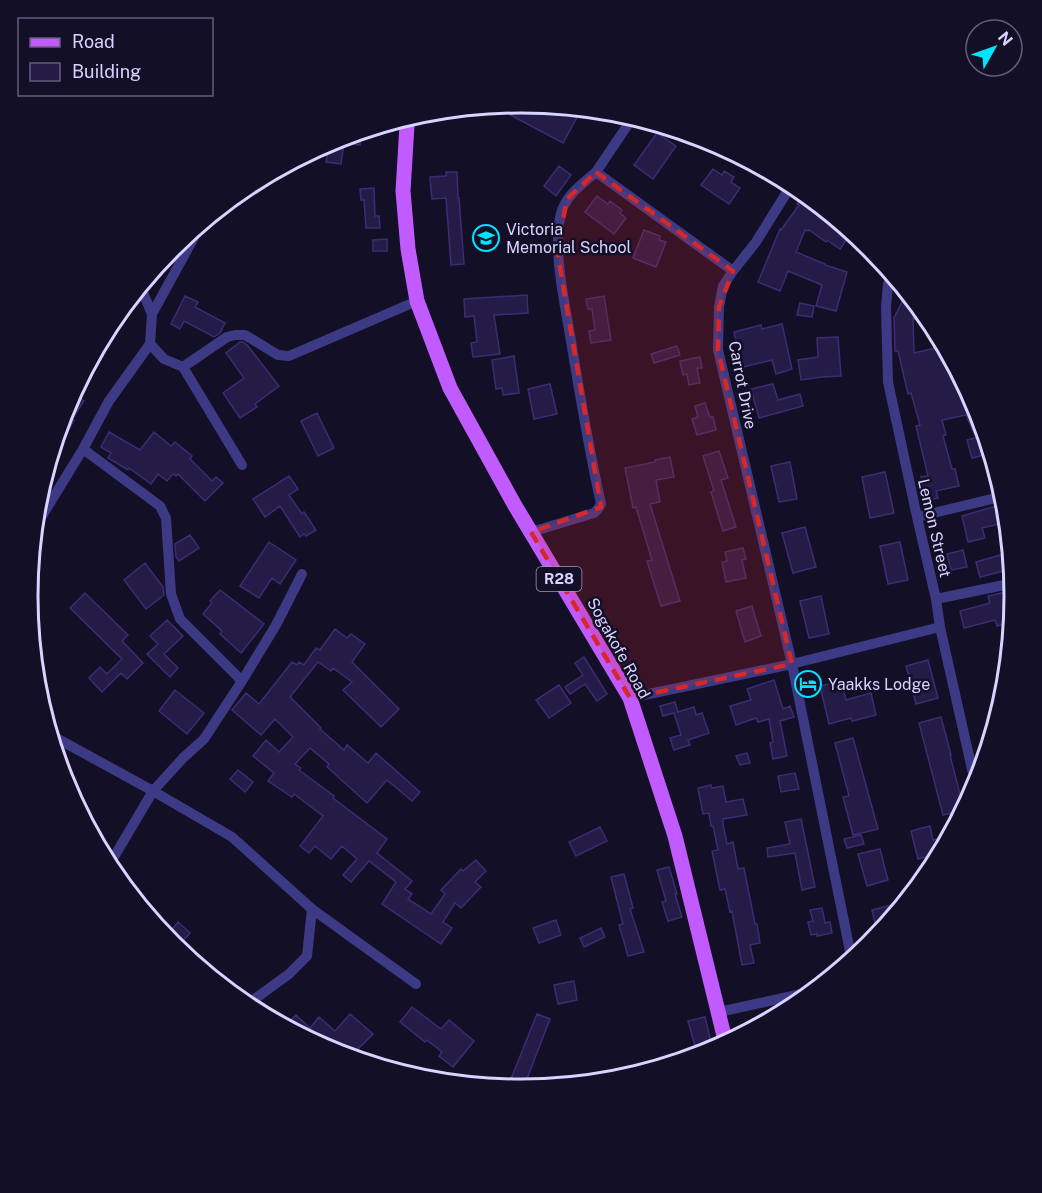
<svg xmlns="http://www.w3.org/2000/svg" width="1042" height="1193" font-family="'Public Sans',sans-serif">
  <rect width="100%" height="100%" fill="#130f26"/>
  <path fill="#241b47" stroke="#3b2d73" stroke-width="1.5" d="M521 103 548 105 582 108 563 143 503 111 507 104Z
    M362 131 360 145 344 143 341 164 326 162 330 141Z
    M657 133 676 146 653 179 634 165Z
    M559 166 571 175 556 196 544 186Z
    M713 169 722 175 724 171 734 177 731 182 740 188 729 204 701 185Z
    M446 172H457L458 198H459L464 264 451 265 446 198 432 199 430 177 446 176Z
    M374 188 375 216H379L380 228H366L364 200H361L360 189Z
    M805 193 852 232 840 249 827 240 826 242 809 230 808 231 805 230 796 252 825 264V265L847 272 836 311 816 306 822 285 788 271 780 291 758 282 780 229 781 230 799 205 797 204Z
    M597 196 608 204 610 201 622 210 620 213 626 218 614 234 585 212Z
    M644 230 660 236 659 240 666 242 656 267 633 258Z
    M387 239V251H373V240Z
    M907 292 924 312 919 321 913 318 914 353 944 346 978 408V411L975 412 983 429 974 433 966 415 942 420 946 435 943 436 952 469H955L959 486 936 491 938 498 926 501 921 477 928 476 916 426 920 425 911 393 908 394 898 351H895L894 318Z
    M527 295 528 313 494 315 500 354 473 357 471 343 477 342 474 316 465 317 464 299Z
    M185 296 198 302 195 307 225 323 220 333 214 337 184 321 180 329 171 324Z
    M604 296 611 340 591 343 589 331 595 330 592 309H588L586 299Z
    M800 303 814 306 812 317 797 315Z
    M782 324 792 369 776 374 772 360 743 367 734 332 761 325 762 329Z
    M838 337 841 376 822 377 801 380 798 360 818 357 817 338Z
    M243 342 248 346 279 386 255 404 257 407 240 418 223 393 244 378 226 353 240 342Z
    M677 346 680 355 654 363 651 354Z
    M514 356 519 393 503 395 502 388 496 389 492 360Z
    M700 357 702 368H697L700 383 689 385 687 374 683 375 680 361Z
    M550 384 557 414 534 419 528 389Z
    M773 384 778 400 800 394 803 406 759 418 751 389Z
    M72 393 84 401 72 419 74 420 54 457 50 455 65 407Z
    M705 403 710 417H713L716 430 697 435 692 419 698 417 695 406Z
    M317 413 334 448 318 456 301 421Z
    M109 432 140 450 154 432 171 446 175 442 192 456 190 459 212 481 216 477 223 483 205 501 178 474 176 476 173 474 167 481 158 474 151 484 129 468 128 470 108 458 111 453 101 447Z
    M983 436 988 454 972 458 967 440Z
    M719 451 728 478 721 480 736 527 723 531 711 492 714 491 703 456Z
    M670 457 674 477 656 480 660 502 650 504 680 601 661 606 647 561 652 560 636 507 633 508 625 468 655 462V460Z
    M790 462 797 499 779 502 771 466Z
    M885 472 894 513 870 518 862 477Z
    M289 476 298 489 289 495 302 514 304 512 316 530 306 536 304 534 300 537 280 506 265 517 253 499Z
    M1006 503 1008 522 982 528 985 538 968 542 962 516Z
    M805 527 816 567 793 573 782 533Z
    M190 535 199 548 179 561 176 557 175 544Z
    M269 542 296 560 280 584 272 578 259 598 240 586Z
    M900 542 908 580 888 584 880 546Z
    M743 548 746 559 742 560 746 578 726 582 722 562 727 561 725 552Z
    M963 550 967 567 951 570 947 554Z
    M1011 552 1012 569 980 577 976 562Z
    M145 563 163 587 164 595 146 609 124 580Z
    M220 590 264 624 241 653 220 634 222 631 203 614 212 603 210 601Z
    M1007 592 1013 615V621L997 626 995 620 964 628 960 611 990 603 988 596Z
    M85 593 128 635 122 641 143 663 127 679 121 673 102 692 89 678 100 667 107 674 122 659 70 608Z
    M821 596 829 634 809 638 800 601Z
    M752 606 761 636 745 642 736 611Z
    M167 620 183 636 164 654 178 668 170 677 147 654 158 644 150 636Z
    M335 629 347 638 351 634 365 644 352 662 399 709 381 727 343 690 352 682 333 668 331 671 318 662 290 697 321 728 320 729 344 750 347 745 368 763 376 753 420 792 412 801 387 780 367 803 327 767 329 764 310 748 295 764 301 768 299 770 334 796 333 798 387 839 377 853 412 881 405 889 412 894 408 899 431 914 445 894 441 890 461 869 463 871 476 860 486 871 475 882 481 887 461 908 455 903 443 922 452 928 441 944 382 904 396 882 369 861 351 882 343 875 357 859 342 846 331 859 315 846 309 853 300 846 323 816 294 794 292 797 268 781 274 773 253 756 266 740 279 752 293 737 275 719 261 735 232 710 246 693 259 704 292 662 297 665 299 662 304 665 316 648 320 650Z
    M584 657 607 694 597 701 585 684 570 694 565 687 583 675 575 663Z
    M928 660 938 698 916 704 906 666Z
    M774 680 783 709 790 706 794 717 780 721 787 756 773 759 770 743 773 742 769 719 758 722 756 718 736 725 730 706 751 700 747 689Z
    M841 681 846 700 871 693 876 715 852 721 851 718 829 724 820 686Z
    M559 685 571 703 549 718 536 700Z
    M175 690 204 713 187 734 159 711Z
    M675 702 678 712 694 707 696 715 702 713 709 733 688 740 690 745 674 750 670 738 681 735 674 713 663 716 660 706Z
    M941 717 951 755H950L964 810 943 815 919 723Z
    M853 738 878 829 853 835 843 797 849 796 835 743Z
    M747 753 750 763 740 765 736 756Z
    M238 770 253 782 245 792 230 779Z
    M795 773 799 789 781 792 778 776Z
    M711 785 712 788 723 786 726 802 743 799 747 815 723 819V824L727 844 733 842 738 869 744 868 755 924H757L760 943 750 945 754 963 742 965 732 911 730 912 725 889 720 890 712 851 718 850 713 826H711L709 813 703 814 698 788Z
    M801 819 815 887 802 890 795 853 768 857 767 848 790 844 785 822Z
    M930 826 933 840 951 835 941 853 918 859 911 831Z
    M600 827 607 841 576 856 569 842Z
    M861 835 864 844 847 848 844 839Z
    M880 849 888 880 867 886 858 854Z
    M669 867 677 894H675L682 917 668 921 662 902 666 901 657 870Z
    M624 874 633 908 630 909 644 952 628 956 619 925 623 924 611 877Z
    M892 905 895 916 878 936 872 910Z
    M822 908 825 923 830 922 832 933 817 936V934L811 935 808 922 813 921 810 910Z
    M556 920 561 935 539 943 533 928Z
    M178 922 190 933 182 942 201 963 197 967 171 946 165 938Z
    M601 928 605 937 584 947 580 938Z
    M574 981 577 1000 558 1004 554 985Z
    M412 1007 441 1029 449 1020 474 1041 453 1067 439 1056 442 1052 427 1040 425 1042 400 1022Z
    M350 1014 373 1034 349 1058 332 1053 284 1027 296 1015 310 1028 319 1017 335 1031Z
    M537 1014 550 1019 525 1084 511 1079Z
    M705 1017 713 1051 698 1057 688 1021Z"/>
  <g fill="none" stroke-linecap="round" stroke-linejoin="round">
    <path stroke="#3d3a85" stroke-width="10" d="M633 117 596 172 733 271 723 286 719 307 718 350 792 664 852 961
      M733 271 756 242 792 184
      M893 274 888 284 886 307 888 382 917 517 936 599 940 627 976 787
      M140 286 152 314
      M150 344 152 314 203 221
      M183 367 242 465
      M83 449 160 506 166 518 171 594 180 619 242 681
      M917 517 1004 496
      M34 529 83 449 109 401 150 344 164 359 183 367 227 337 235 335H245L278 355 289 356 417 301
      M531 532 594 513 598 509 601 504C589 450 580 396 571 341 565 304 552 249 561 213 566 195 582 184 596 172
      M936 599 1014 583
      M630 698 792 664 940 627
      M49 734 153 791 232 837 312 909 416 984
      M108 867 153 791 183 758 204 739 242 681 276 625 302 574
      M245 1006 289 974 307 956 312 909
      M719 1012 815 991"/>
    <path stroke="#c25bff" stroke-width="15" d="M410 117 407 125 403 191 408 249 417 301 450 388 514 504 630 698 675 836 726 1044"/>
  </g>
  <path fill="#d62828" fill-opacity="0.2" stroke="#d62828" stroke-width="4.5" stroke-dasharray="12 8" stroke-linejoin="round" d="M596 172 733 271 719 307 718 350 792 664 630 698 531 532 601 507 557 250 567 199Z"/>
  <defs>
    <symbol id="school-ring" viewBox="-11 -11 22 22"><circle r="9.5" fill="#130f26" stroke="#00e5ff" stroke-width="1.5"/><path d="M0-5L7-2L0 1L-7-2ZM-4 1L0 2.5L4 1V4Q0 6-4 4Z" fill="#00e5ff"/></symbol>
    <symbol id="hotel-ring" viewBox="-11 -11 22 22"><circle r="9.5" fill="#130f26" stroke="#00e5ff" stroke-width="1.5"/><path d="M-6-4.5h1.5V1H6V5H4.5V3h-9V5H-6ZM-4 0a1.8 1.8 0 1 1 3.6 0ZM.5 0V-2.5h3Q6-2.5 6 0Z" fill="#00e5ff"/></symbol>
  </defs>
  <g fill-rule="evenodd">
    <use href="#school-ring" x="471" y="223" width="30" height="30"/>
    <use href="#hotel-ring" x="793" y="669" width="30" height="30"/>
  </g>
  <g text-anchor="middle" stroke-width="5" stroke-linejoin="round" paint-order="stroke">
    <rect fill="#130f26" stroke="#9e99be" stroke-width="1.5" x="536.5" y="567" width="45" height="24" rx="4.5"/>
    <g font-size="15" font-weight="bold" fill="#d9d4ff">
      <text x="559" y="584">R28</text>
    </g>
    <g font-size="16" fill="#d9d4ff" stroke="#130f26" text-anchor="start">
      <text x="506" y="235">Victoria<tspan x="506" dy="18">Memorial School</tspan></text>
      <text x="828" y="690">Yaakks Lodge</text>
    </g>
    <g font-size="16" fill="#d9d4ff" stroke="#130f26">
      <text transform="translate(743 385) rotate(79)" y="6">Carrot Drive</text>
      <text transform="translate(935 528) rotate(77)" y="6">Lemon Street</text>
      <text transform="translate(619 648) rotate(61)" y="6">Sogakofe Road</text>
    </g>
  </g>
  <path d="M0 0H1042V1193H0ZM38 596a483 483 0 1 1 966 0a483 483 0 1 1-966 0Z" fill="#130f26" fill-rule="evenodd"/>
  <path fill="none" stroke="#d9d4ff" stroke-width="3" d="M38 596a483 483 0 1 1 966 0a483 483 0 1 1-966 0Z"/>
  <rect x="18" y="18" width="195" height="78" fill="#130f26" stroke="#625e7d" stroke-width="1.5"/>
  <rect x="30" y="38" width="30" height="9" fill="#c25bff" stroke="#625e7d" stroke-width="1.5"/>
  <text x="72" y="48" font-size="18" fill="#d9d4ff">Road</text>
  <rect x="30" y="63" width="30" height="18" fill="#241b47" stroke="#625e7d" stroke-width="1.5"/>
  <text x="72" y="78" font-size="18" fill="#d9d4ff">Building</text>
  <g transform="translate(994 48) rotate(50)"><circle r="28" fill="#130f26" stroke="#625e7d" stroke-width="1.5"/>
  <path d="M0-4.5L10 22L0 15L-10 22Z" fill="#00e5ff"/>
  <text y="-9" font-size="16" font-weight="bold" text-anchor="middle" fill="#d9d4ff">N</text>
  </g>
</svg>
